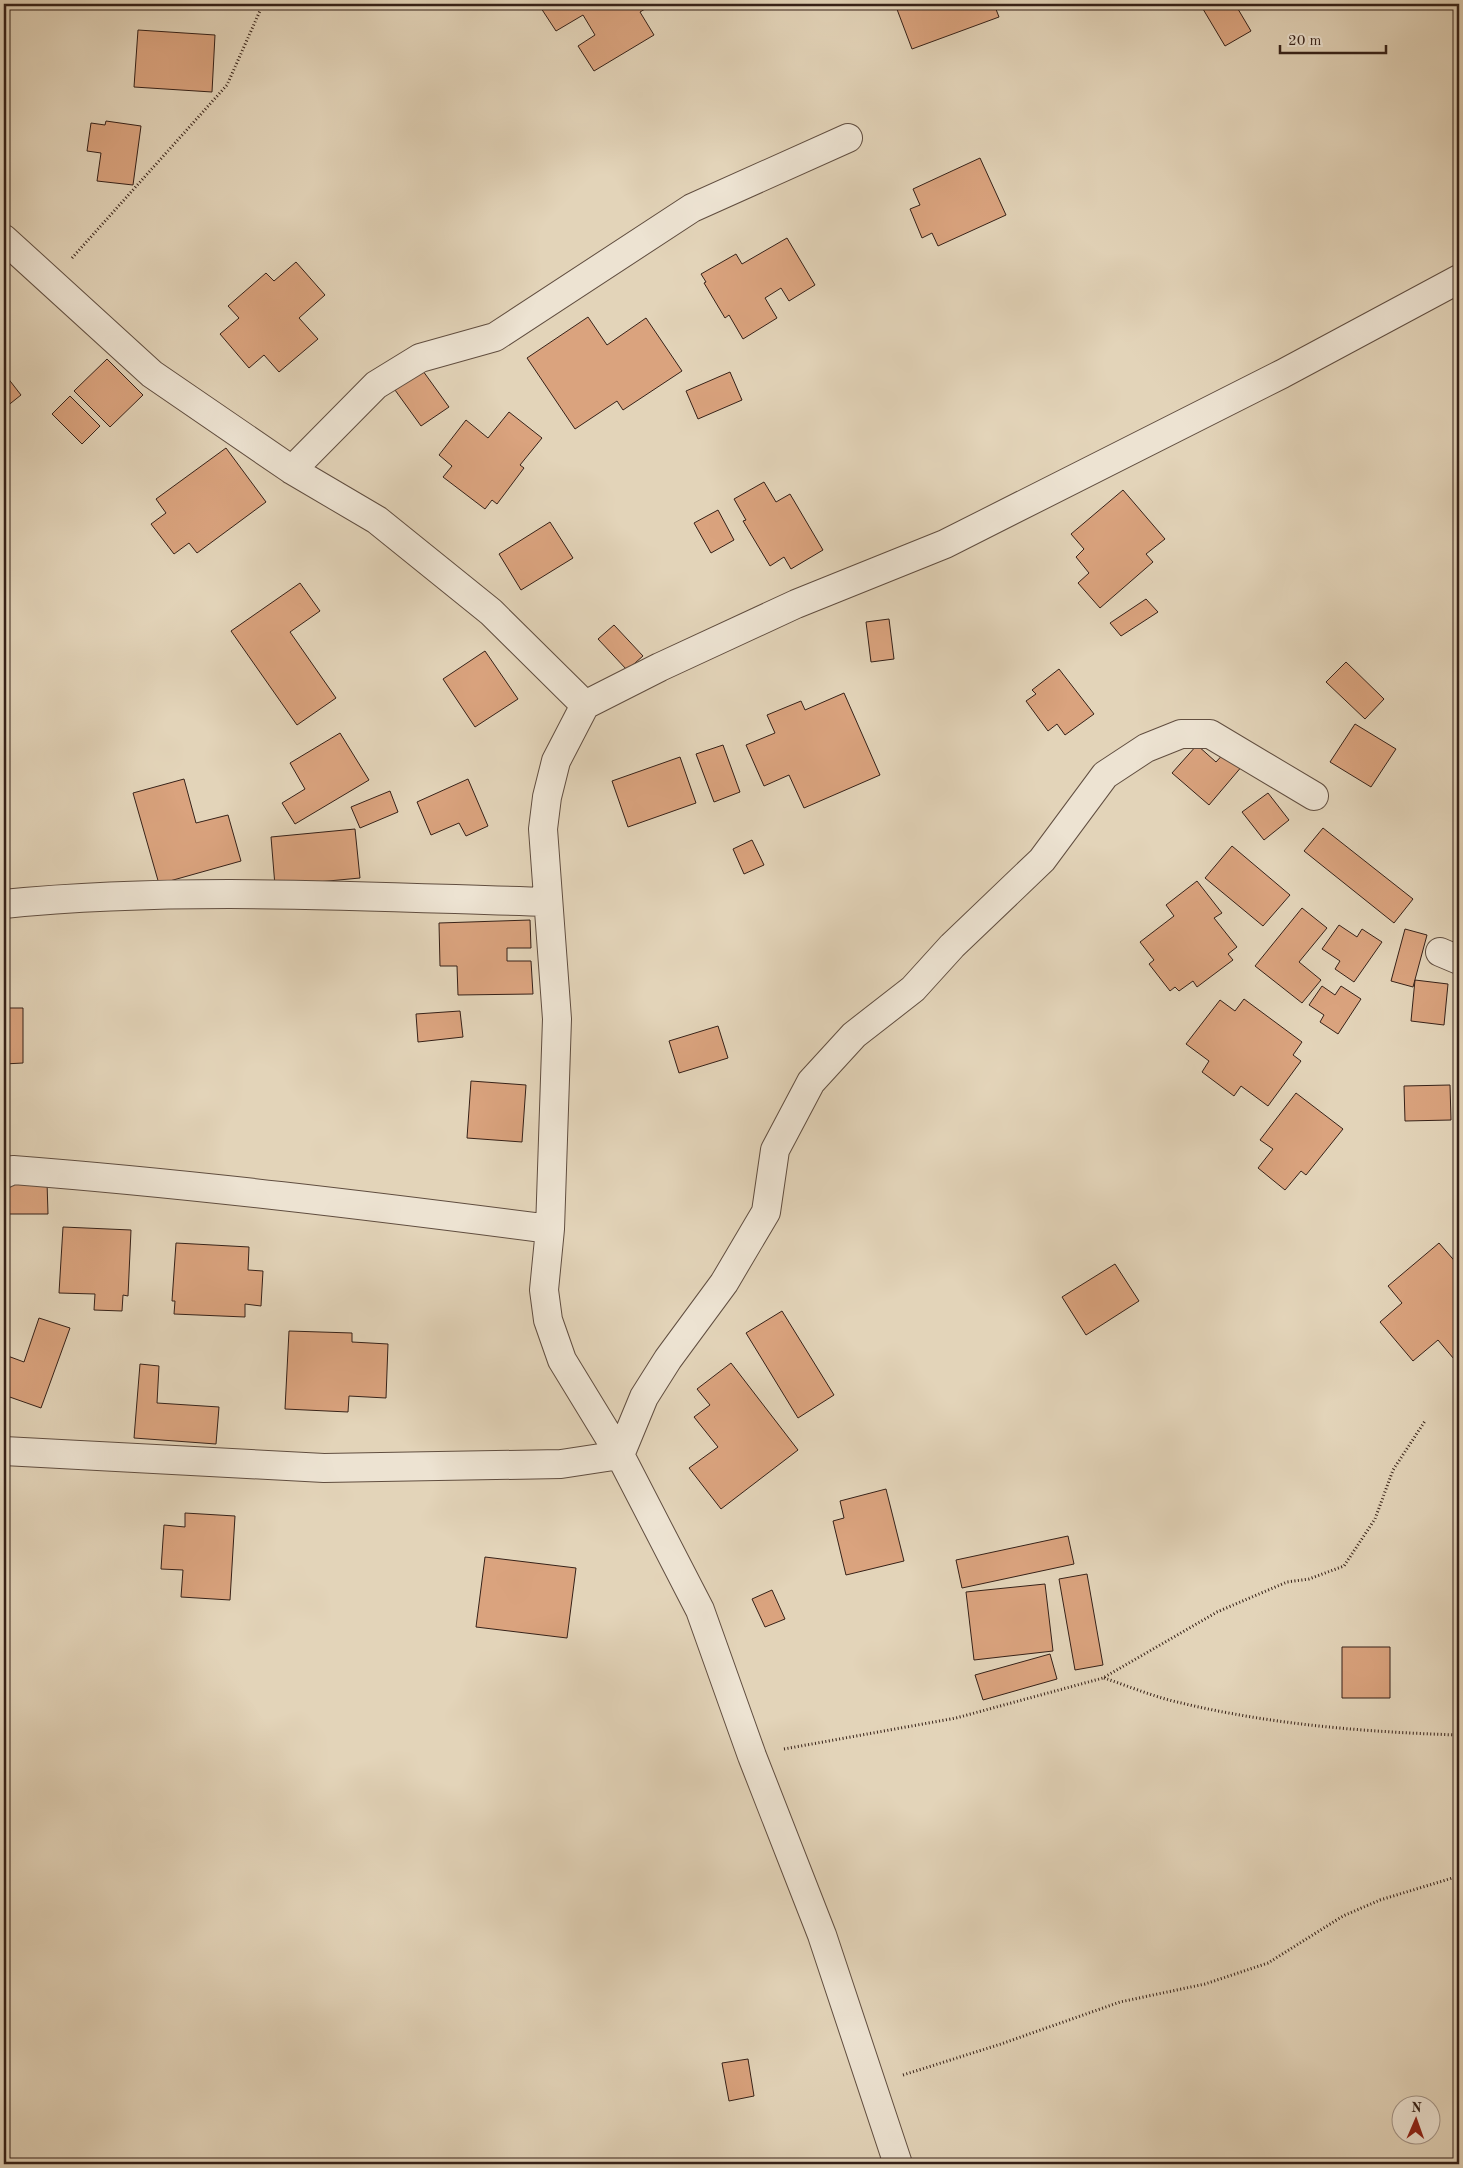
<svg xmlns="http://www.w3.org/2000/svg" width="1463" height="2168" font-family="'Old Standard TT',serif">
  <rect width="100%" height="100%" fill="#e3d4b9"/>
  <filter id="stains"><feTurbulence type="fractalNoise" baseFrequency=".004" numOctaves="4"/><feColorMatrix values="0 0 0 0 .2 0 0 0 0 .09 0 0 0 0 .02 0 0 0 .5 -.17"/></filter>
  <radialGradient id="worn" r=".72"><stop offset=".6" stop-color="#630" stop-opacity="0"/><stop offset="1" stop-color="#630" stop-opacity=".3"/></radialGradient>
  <path fill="#daa37e" stroke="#362118" d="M542 4H642L645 9 640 12 654 35 594 71 578 46 595 35 583 15 556 31 539 5Z
    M895 4H994L999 17 912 49Z
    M1200 4H1235L1251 31 1225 46Z
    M138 30 215 35 212 92 134 87Z
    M106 121 141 126 133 185 97 181 101 153 87 151 91 123 105 125Z
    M980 158 1006 215 938 246 932 233 922 238 910 209 920 205 913 189Z
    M787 238 815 285 789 301 781 288 765 298 777 318 743 339 729 315 725 318 704 283 706 282 701 274 736 254 742 264Z
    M296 262 325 295 299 318 318 339 279 372 264 355 249 368 220 334 239 318 228 306 266 273 274 281Z
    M588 317 607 345 646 318 682 371 623 410 617 401 575 429 527 358Z
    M107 359 143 395 110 427 74 391Z
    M423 371 449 407 421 426 395 390Z
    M730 372 742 400 698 419 686 391Z
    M7 377 21 395 6 407 4 404V380Z
    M70 396 100 426 82 444 52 414Z
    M509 412 542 438 520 465 524 468 497 504 492 500 485 509 443 477 452 466 439 455 466 420 488 438Z
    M226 448 266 502 197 553 189 543 174 554 151 524 166 513 156 499Z
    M764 482 776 502 790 494 823 550 791 569 784 557 770 566 743 521 746 520 734 499Z
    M1123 490 1165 539 1146 554 1153 562 1100 608 1078 583 1089 573 1076 557 1084 549 1071 534Z
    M718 510 734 540 711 553 694 523Z
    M550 522 573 558 521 590 499 554Z
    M300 583 320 611 290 632 336 698 297 725 231 631Z
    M1146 599 1158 612 1121 636 1110 623Z
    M889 619 894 659 871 662 866 622Z
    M614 625 643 656 627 670 598 639Z
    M485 651 518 699 475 727 443 679Z
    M1346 662 1384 699 1365 719 1326 682Z
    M1059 669 1094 714 1065 735 1057 724 1048 731 1026 701 1036 694 1032 690Z
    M844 693 880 775 804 808 789 775 764 786 746 745 775 733 767 715 801 701 805 710Z
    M1355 724 1396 749 1371 787 1330 762Z
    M340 733 369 780 295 824 282 803 305 789 290 763Z
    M723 745 740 792 714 802 696 754Z
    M1197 745 1216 762 1227 750 1243 765 1209 805 1172 773Z
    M680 757 696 803 628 827 612 781Z
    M184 779 196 823 228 815 241 861 159 884 133 793Z
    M468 779 488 826 466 836 459 823 431 835 417 802Z
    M390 791 398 812 360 828 351 807Z
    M1268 793 1289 820 1264 840 1242 812Z
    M1323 828 1413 899 1394 923 1304 851Z
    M355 829 360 878 275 886 271 837Z
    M752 840 764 865 744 874 733 849Z
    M1232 846 1290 895 1263 926 1205 878Z
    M1197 881 1222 913 1214 918 1237 947 1228 954 1233 960 1197 987 1193 981 1179 991 1175 987 1170 991 1149 964 1154 960 1140 942 1174 916 1166 905Z
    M1302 908 1327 928 1299 962 1321 980 1302 1003 1255 966Z
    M530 920 531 948H507V961H531L533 994 458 995 457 966H440L439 923Z
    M1339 925 1357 937 1362 929 1382 942 1354 982 1335 969 1340 961 1322 949Z
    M1405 929 1427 935 1413 987 1391 981Z
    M1415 980 1448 984 1444 1025 1411 1021Z
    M1322 986 1335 995 1341 986 1361 999 1338 1034 1320 1022 1324 1015 1309 1005Z
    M1244 999 1302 1042 1293 1055 1301 1061 1268 1106 1241 1086 1234 1096 1202 1072 1209 1061 1186 1044 1220 1000 1235 1011Z
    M4 1008H23V1063L4 1064Z
    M460 1011 463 1037 418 1042 416 1014Z
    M718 1026 728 1058 679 1073 669 1041Z
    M471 1081 526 1085 522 1142 467 1138Z
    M1450 1085 1451 1120 1405 1121 1404 1086Z
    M1296 1093 1343 1129 1306 1175 1301 1171 1285 1190 1258 1168 1273 1149 1260 1140Z
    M4 1182H47L48 1214H4Z
    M63 1227 131 1230 128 1296 123 1295 122 1311 94 1310 95 1294 59 1293Z
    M176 1243 249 1247 248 1270 263 1271 261 1306 245 1304V1317L174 1314 175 1301H172Z
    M1439 1243 1459 1266V1365L1438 1340 1413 1361 1380 1322 1402 1303 1388 1286Z
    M1115 1264 1139 1301 1086 1335 1062 1297Z
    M782 1311 834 1395 798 1418 746 1333Z
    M39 1318 70 1328 41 1408 4 1395 5 1355 24 1362Z
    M289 1331 352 1333V1342L388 1344 386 1398 349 1396 348 1412 285 1409Z
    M731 1363 798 1450 721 1509 689 1468 718 1447 694 1417 710 1405 697 1389Z
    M140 1364 159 1366 157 1403 219 1407 216 1444 134 1438Z
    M886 1489 904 1561 846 1575 833 1521 844 1518 840 1501Z
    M185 1513 235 1516 230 1600 181 1597 183 1570 161 1569 164 1525 185 1527Z
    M1068 1536 1074 1564 962 1588 956 1560Z
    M485 1557 576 1568 567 1638 476 1627Z
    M1087 1574 1103 1665 1075 1670 1059 1579Z
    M1045 1584 1053 1651 974 1660 966 1592Z
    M772 1590 785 1619 765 1627 752 1599Z
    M1342 1647H1390V1698H1342Z
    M1050 1654 1057 1679 983 1700 975 1675Z
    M748 2059 754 2096 729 2101 722 2063Z"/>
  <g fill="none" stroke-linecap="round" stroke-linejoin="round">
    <defs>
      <path id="street" d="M4 239 152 374 292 470 377 520 491 612 585 705
        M292 470 376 385 420 358 495 337 692 208 848 138
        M4 904C185 886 367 897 548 902
        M1440 952 1459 960
        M4 1174 13 1170C193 1184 372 1206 550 1229
        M4 1451 324 1468 561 1464 620 1455 644 1397 668 1359 724 1283 766 1212 775 1150 811 1082 854 1035 913 989 952 946 1042 860 1105 775 1146 748 1181 734H1210L1314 796
        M898 2164 822 1935 752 1756 700 1610 620 1455 562 1360 548 1320 544 1290 550 1229 557 1019 543 829 547 797 556 761 585 705 660 667 796 604 945 544 1282 374 1459 279"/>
    </defs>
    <use href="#street" stroke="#614e40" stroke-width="30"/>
    <path stroke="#362118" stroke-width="3" stroke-dasharray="1 2.5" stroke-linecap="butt" d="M72 258 227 85 263 4
      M1104 1678C1125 1685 1147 1694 1169 1700 1264 1724 1362 1732 1459 1735
      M784 1749 956 1718 1103 1678 1217 1612 1287 1582 1309 1579 1344 1566 1375 1519 1393 1470 1425 1421
      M903 2075 1001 2044 1120 2002 1205 1984 1268 1963 1343 1916 1380 1900 1459 1876"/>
    <use href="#street" stroke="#ede3d2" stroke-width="28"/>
  </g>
  <rect width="1463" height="2168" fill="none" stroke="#e3d4b9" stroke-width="20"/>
  <rect x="5" y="5" width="1453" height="2158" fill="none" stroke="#362118" stroke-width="2.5"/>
  <rect x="10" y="10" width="1443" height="2148" fill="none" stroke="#362118"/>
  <g transform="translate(1416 2120) rotate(2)"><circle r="24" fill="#ede3d2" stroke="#a49588"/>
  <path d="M0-4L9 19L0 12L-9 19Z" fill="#8f2418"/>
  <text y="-8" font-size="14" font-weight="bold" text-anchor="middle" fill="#362118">N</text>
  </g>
  <path d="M1280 45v8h106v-8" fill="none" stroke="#362118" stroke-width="2.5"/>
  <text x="1288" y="45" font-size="15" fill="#362118" stroke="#ede3d2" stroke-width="4" paint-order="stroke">20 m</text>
  <rect width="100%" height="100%" filter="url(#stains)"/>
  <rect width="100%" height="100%" fill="url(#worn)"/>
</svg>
